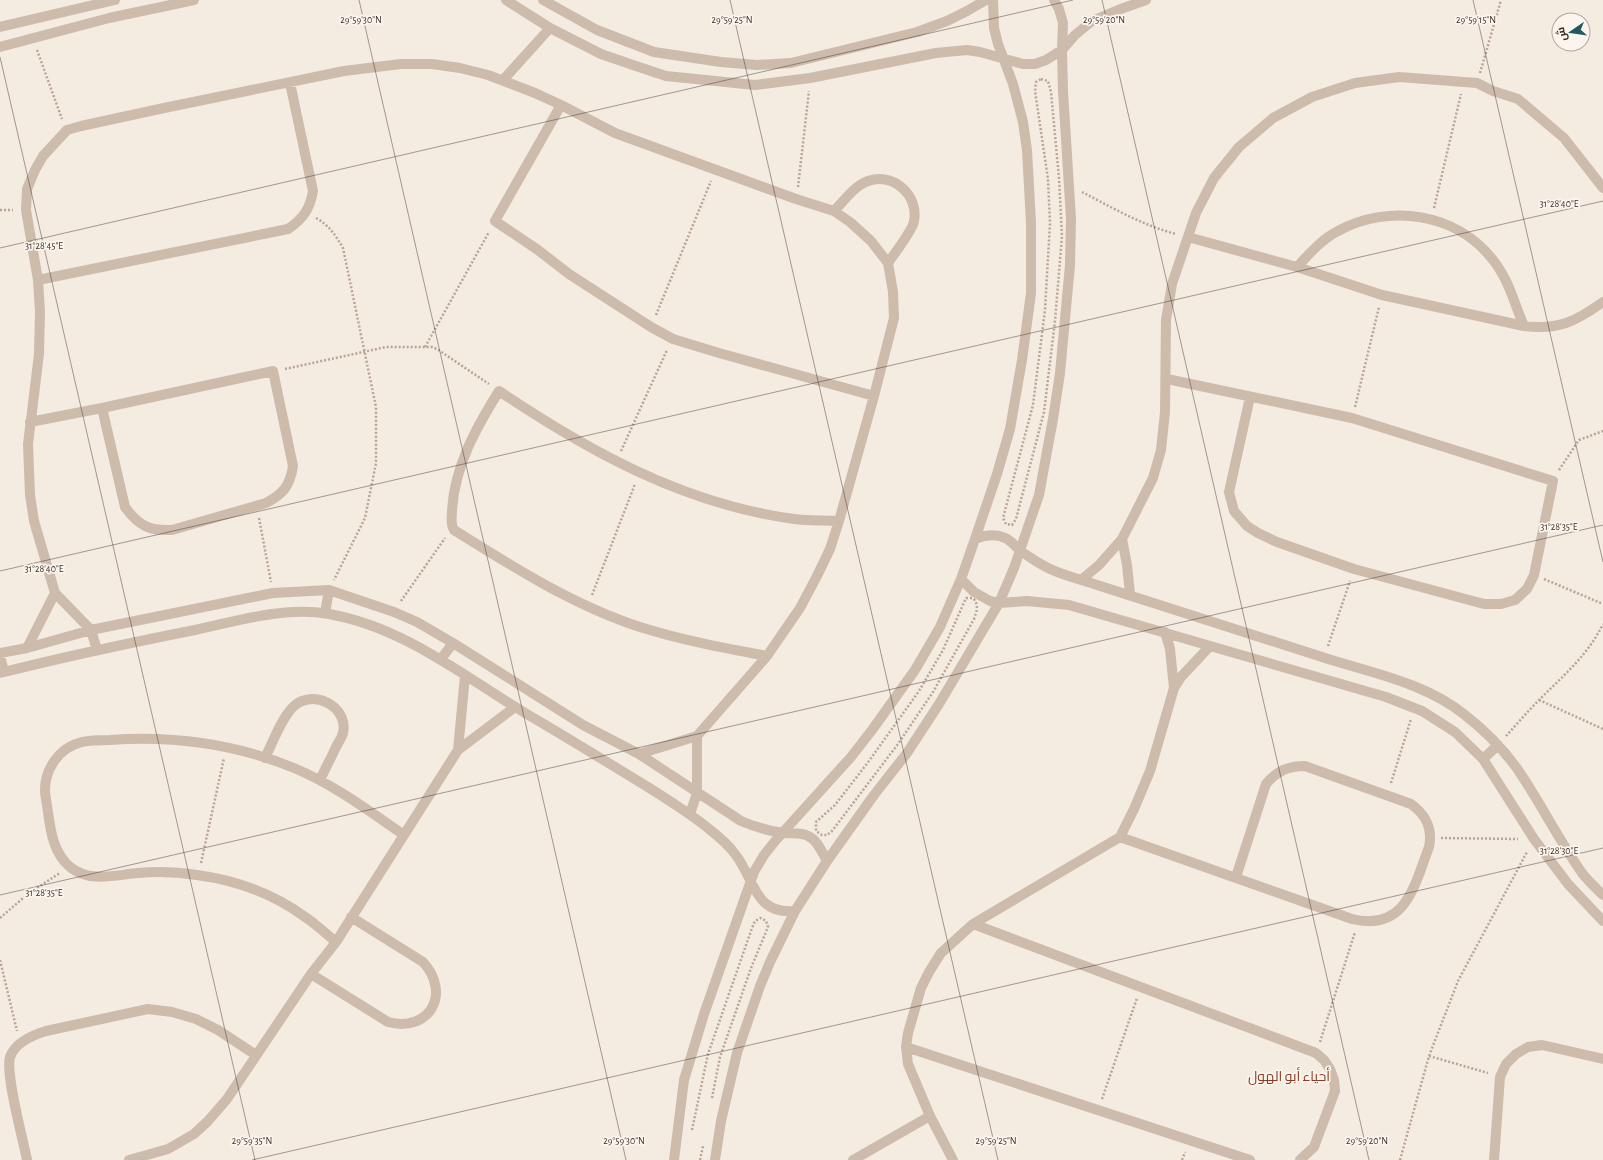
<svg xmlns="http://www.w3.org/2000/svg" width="1603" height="1160" font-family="'Alegreya Sans',Cairo,sans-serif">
  <rect width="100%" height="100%" fill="#f4ebe1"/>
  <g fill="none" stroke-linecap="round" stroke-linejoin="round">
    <path stroke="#b9a596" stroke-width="2.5" stroke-dasharray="2 2" stroke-linecap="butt" d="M37 50 62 119
      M1480 73 1501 0
      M1041 79 1048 81 1051 92 1059 178 1062 236 1055 321 1044 412 1016 519 1012 525 1006 524 1003 518 1033 405 1045 310 1050 223 1048 179 1035 91 1036 82Z
      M798 187 809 91
      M1082 192C1111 207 1144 226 1176 234
      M1434 208 1461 94
      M0 210H13
      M316 218C329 225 336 236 343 248L376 407V463L365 518 334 580
      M656 315 711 181
      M425 347 489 232
      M285 369 386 347H432L437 349 489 384
      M1355 407 1379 307
      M621 451 667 350
      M1559 470 1579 440 1603 431
      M259 518 271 582
      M1544 579 1603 604
      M592 595 635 484
      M966 598H973C979 605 977 610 974 619L933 692 898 744 832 831 827 835H822L816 831V822L835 805 869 761 919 691 943 650Z
      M401 601 445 538
      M1328 646 1350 581
      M1539 700 1603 729
      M1506 736C1517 724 1528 711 1540 699 1563 676 1588 655 1603 624
      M1391 783 1411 719
      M1441 838 1518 839
      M201 863 224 758
      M0 918 29 893 60 873
      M0 960 17 1031
      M1320 1042 1355 932
      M1429 1056 1488 1073
      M1102 1099 1137 998
      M692 1130 708 1054 752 928 755 921 761 918 766 921 768 927 751 968 720 1057 712 1098
      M700 1160 703 1146
      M1182 1160 1185 1152
      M1400 1160 1429 1056 1458 981 1527 852"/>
    <path stroke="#cdbbac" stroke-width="10" d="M506 0 550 28 601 54 633 65 666 76 755 85 810 78 936 53 967 50 980 52 1023 64H1035L1046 60 1062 50 1075 35 1092 21 1118 10 1146 0
      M543 0 597 30 654 52 721 62 757 65 791 63 917 32 947 21 967 11 986 0
      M0 27 115 0
      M0 47 109 18 194 0
      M503 80 550 28
      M561 105 495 221 538 250 569 274 651 327 673 339 719 353 874 396
      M834 211C844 201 854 186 868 181 894 172 919 196 914 221 913 230 894 254 888 263
      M1188 237 1297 267 1382 295 1524 326C1559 330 1575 322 1603 302
      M1297 267C1309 254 1322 239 1338 231 1389 203 1457 213 1493 260 1509 280 1514 303 1524 326
      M38 280 288 229C303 219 310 209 313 191L290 83
      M1167 379 1352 418 1553 481 1534 575 1527 589 1515 600 1501 604H1484L1354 569 1277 542 1258 533 1247 526 1234 511 1229 492 1250 397
      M30 422 102 408 273 371 293 466C290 486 283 494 266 503L172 530C149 531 139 526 125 507L102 408
      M975 539C985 535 995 533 1005 538 1013 541 1017 550 1025 554 1032 559 1040 564 1048 568 1062 575 1079 579 1094 584 1170 608 1246 633 1322 657 1371 673 1424 682 1465 715 1488 733 1509 755 1524 779 1544 810 1561 843 1582 873 1588 881 1596 888 1603 895
      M1122 539 1127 565 1130 594
      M961 579 974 592 990 601 999 603 1027 601 1069 605 1386 697 1422 711 1455 732 1483 759 1534 839 1568 884 1603 921
      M1081 580 1099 565 1122 539 1153 478 1161 450 1165 412 1166 320 1172 284 1196 213 1214 178 1239 147 1273 118 1312 97 1355 83 1399 77 1477 83 1493 91 1518 99 1564 138 1603 188
      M325 613 329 590
      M1165 632 1170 649 1174 688
      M27 648 55 593
      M97 650 91 630 55 593 34 521 30 495 28 444 39 354 40 312 38 280 26 210 27 189 35 170 43 156 67 130 81 126 164 108 344 71 401 64H432L460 68 488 75 535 93 561 105 615 133 796 199 834 211 850 222 871 241 888 263 893 292 894 318 874 396 839 521 830 549 817 576 800 608 767 656 697 736 639 754
      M0 653 27 648 91 630 273 593 329 590 394 612 417 622 453 643 583 725 639 754 741 821C755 827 769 831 784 833 792 834 801 832 808 836 818 840 822 853 827 861
      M0 656 4 672
      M767 656C724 648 681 640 640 627 573 605 513 567 454 530 450 524 452 517 452 510 455 465 476 428 499 391 590 452 684 504 794 519 808 521 824 520 839 521
      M441 659 453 643
      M0 673C64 657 129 643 195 630 238 621 284 606 329 614 403 627 462 675 525 713 563 735 600 758 638 781 662 796 687 811 709 829 718 836 728 844 735 854 755 879 754 915 795 911
      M458 750 465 676
      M265 758C273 742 281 719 293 707 312 688 349 706 343 733 342 737 338 743 336 747 331 758 325 769 320 780
      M1483 759 1498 745
      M690 814 697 793V736
      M1120 837 1352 919C1406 932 1414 886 1429 847 1433 828 1426 815 1411 804L1305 766C1288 766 1277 771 1266 784L1236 877
      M973 924 1316 1053 1324 1060 1330 1069 1334 1080 1335 1091 1314 1147 1300 1160
      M336 942C325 933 316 924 305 917 274 894 235 880 197 875 178 872 157 871 138 873 115 875 90 883 70 867 50 850 50 822 46 799 41 774 57 748 82 742 91 740 101 740 110 740 171 735 236 744 294 768 333 784 369 811 404 835
      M311 974 388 1022C429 1033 452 994 423 962L351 917
      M906 1047 1250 1160
      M27 1160C23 1139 5 1074 10 1057 15 1043 33 1035 46 1031L148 1009 172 1012 196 1019 218 1030 256 1055
      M129 1160 168 1149 194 1134 208 1121 227 1099 311 974 336 942 458 750 515 707
      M674 1160 684 1080 704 1014 754 872 764 855 776 840 851 757 872 730 915 670 940 627 961 579 975 539 997 474 1010 429 1022 360 1031 293V223L1027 150 1023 122 1013 84 998 44 994 28 993 0
      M715 1160 721 1121 737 1053 760 986 770 962 795 911 827 861 874 795 907 753 939 704 999 603 1014 568 1039 495 1053 419 1060 373 1070 265 1071 219 1063 91 1062 50 1063 23 1059 9 1054 0
      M853 1160 930 1116
      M953 1160 930 1116 908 1064 906 1047 908 1033 921 988 929 972 941 953 973 924 1120 837 1134 809 1150 771 1174 688 1181 677 1210 646
      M1494 1160 1500 1077 1506 1064 1516 1054 1528 1047 1542 1045 1603 1059"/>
  </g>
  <path fill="none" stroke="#3b302b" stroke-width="1" stroke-opacity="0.45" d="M359 0 626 1160M730 0 998 1160M1102 0 1369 1160M1473 0 1603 562M0 57 255 1160M0 248 1073 0M0 571 1603 201M0 895 1603 525M252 1160 1603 848"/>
  <g text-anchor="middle" stroke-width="3.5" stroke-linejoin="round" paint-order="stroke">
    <g font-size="14" fill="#8c3b22" stroke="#fbf5ee">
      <text x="1289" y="1081">أحياء أبو الهول</text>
    </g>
  </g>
  <g font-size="10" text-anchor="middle" fill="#3b302b" stroke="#fbf5ee" stroke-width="3.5" stroke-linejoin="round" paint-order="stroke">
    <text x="361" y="23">29°59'30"N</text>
    <text x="732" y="23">29°59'25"N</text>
    <text x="1104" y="23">29°59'20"N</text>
    <text x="1476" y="23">29°59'15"N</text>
    <text x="1559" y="207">31°28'40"E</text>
    <text x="44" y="249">31°28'45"E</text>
    <text x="1559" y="530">31°28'35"E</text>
    <text x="44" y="572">31°28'40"E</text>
    <text x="1559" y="854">31°28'30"E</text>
    <text x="44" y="896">31°28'35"E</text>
    <text x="252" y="1144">29°59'35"N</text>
    <text x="624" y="1144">29°59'30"N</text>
    <text x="996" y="1144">29°59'25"N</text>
    <text x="1367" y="1144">29°59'20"N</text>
  </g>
  <g transform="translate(1571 32) rotate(257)"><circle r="19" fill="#fbf5ee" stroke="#aea6a0"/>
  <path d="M0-3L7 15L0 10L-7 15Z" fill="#1f5a5e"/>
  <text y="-6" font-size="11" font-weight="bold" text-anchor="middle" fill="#3b302b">ش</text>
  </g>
</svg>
